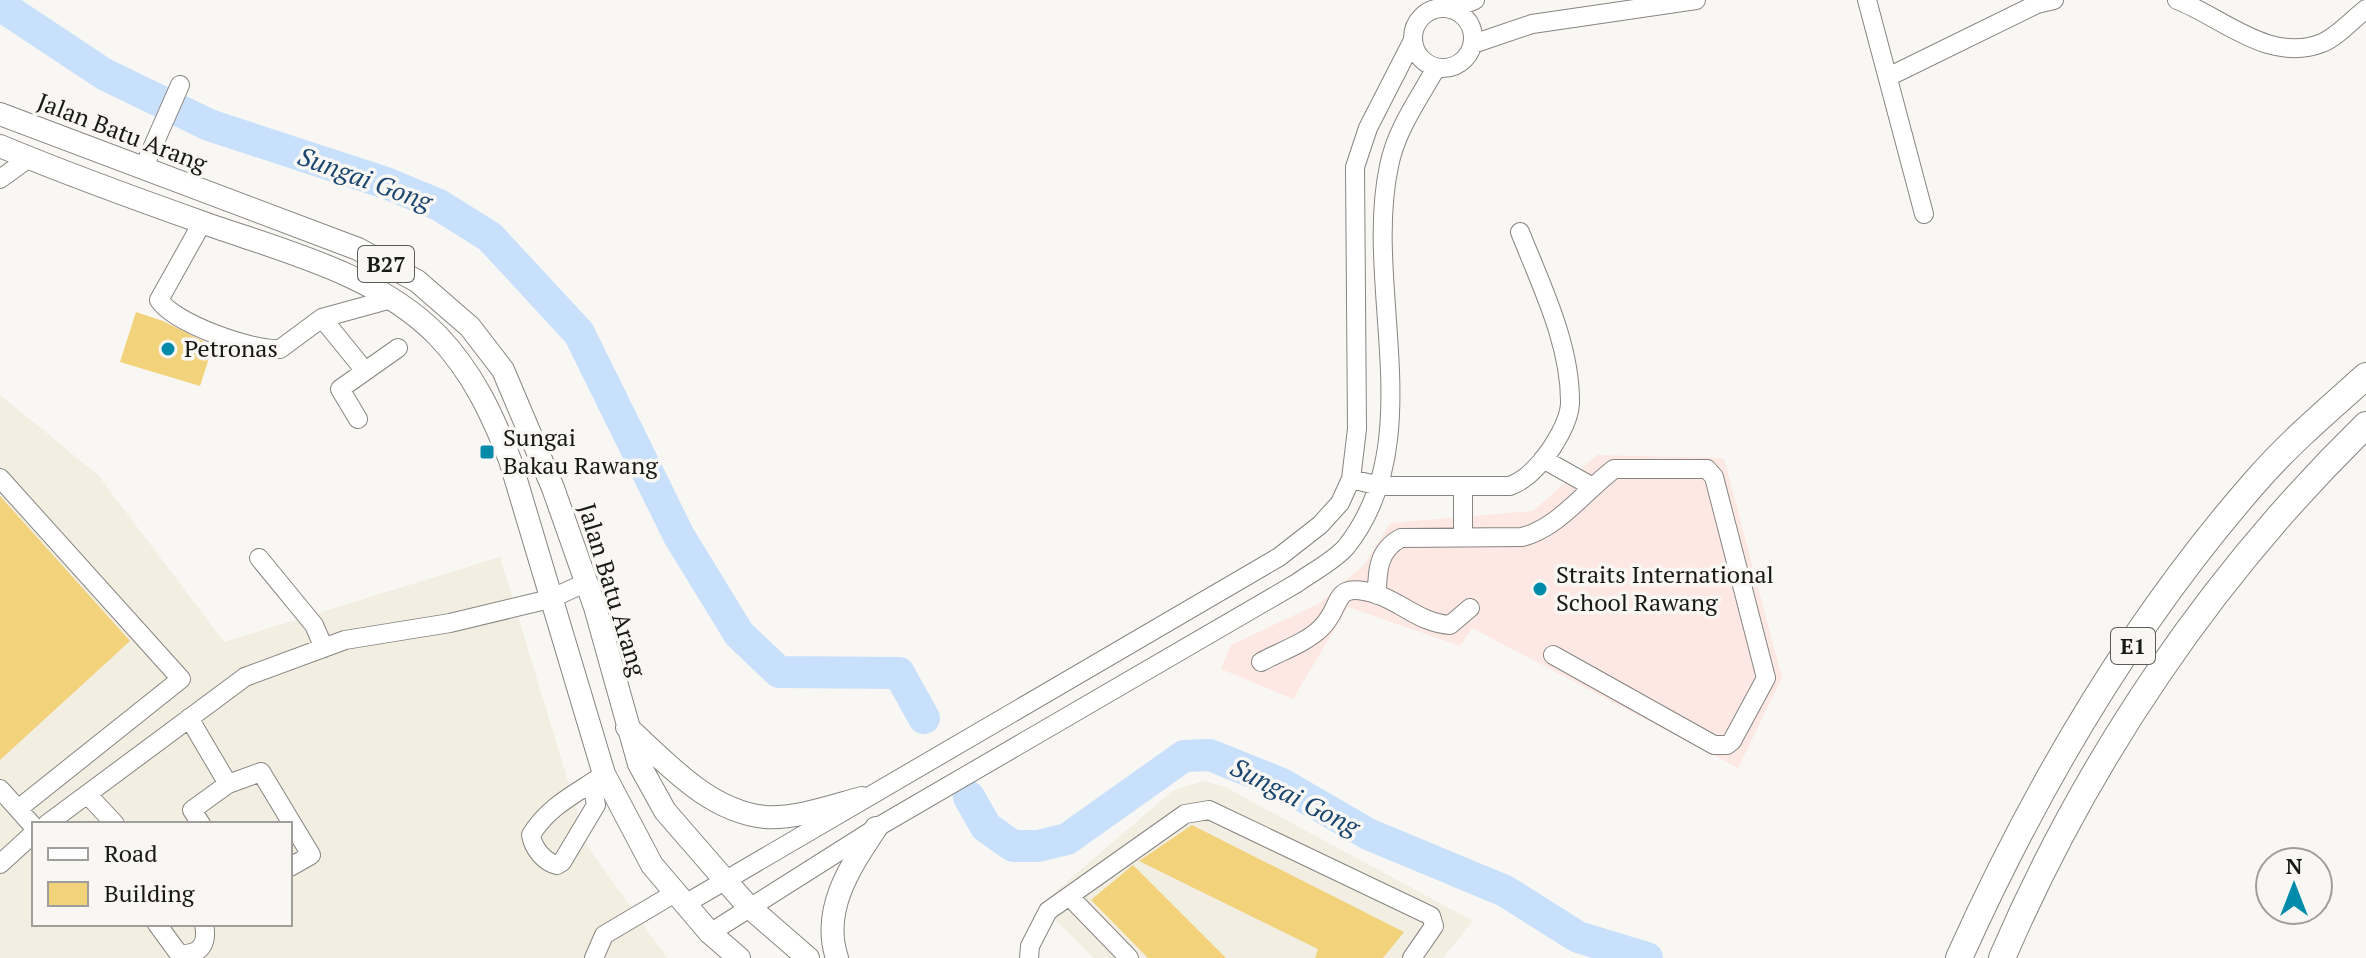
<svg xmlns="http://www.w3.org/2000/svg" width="2366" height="958" font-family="'PT Serif',serif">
  <rect width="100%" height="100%" fill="#f9f7f3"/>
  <path fill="#f2eee2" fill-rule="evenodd" d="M0 395 98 475 224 642 500 557 588 847 667 958H0ZM34 824H290V924H34Z
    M1203 781 1225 787 1473 921 1443 958H1094L1040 905 1172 791Z"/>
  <path fill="#fde8e3" d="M1597 455 1724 458 1782 678 1738 768 1472 628 1460 646 1348 607 1293 699 1221 669 1231 645 1318 604 1364 565 1390 523 1533 511Z"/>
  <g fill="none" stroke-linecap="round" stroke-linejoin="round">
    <path stroke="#c8e0fb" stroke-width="32" d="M0 5 104 74 209 125 386 183 439 205 490 237 579 333 679 536 739 634 779 672 899 673 924 718
      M969 797 986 827 1013 846H1038L1067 839 1184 756 1210 755 1282 784 1368 834 1505 891 1578 937 1647 958"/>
  </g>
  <path fill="#f2d27b" d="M136 312 163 321 213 346 200 386 120 362Z
    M0 496 130 641 0 760Z
    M1192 825 1404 932 1383 958H1315L1318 949 1139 861Z
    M1133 865 1226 958H1148L1091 900Z"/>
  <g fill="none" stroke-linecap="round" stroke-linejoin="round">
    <defs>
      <path id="minor" d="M1867 0 1924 214
        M2177 0C2222 17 2269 64 2322 43 2337 37 2353 19 2366 9
        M1413 38a30 30 0 1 1 60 0a30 30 0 1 1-60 0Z
        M1453 9 1475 0
        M1473 44 1532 24 1696 0
        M1888 77 2037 4 2054 0
        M143 169 180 85
        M0 179 29 158
        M202 223 159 300C174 323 252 351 280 349L322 318 391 299
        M322 318 365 371
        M358 419 340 389 398 348
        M1543 459 1591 486
        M0 478 181 679 18 809 34 827
        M1351 479 1380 486H1510C1525 480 1532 472 1543 460 1554 446 1569 422 1570 404 1571 345 1541 285 1520 232
        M1463 537V488
        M259 558 314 625 324 648
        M1377 595C1377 571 1378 550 1401 538L1522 537C1558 528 1585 491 1614 469H1707L1714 477 1766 678 1732 741 1727 745H1714L1553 655
        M1261 662C1279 652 1306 643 1321 628 1344 606 1330 580 1376 594 1403 603 1420 623 1450 625L1470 608
        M189 718 228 784 192 810 201 824
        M592 783 596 805 562 862 557 865C544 862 533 848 531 835 549 805 578 793 604 774
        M228 784 261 772 311 855 290 867
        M0 789 18 809
        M87 794 115 824
        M47 824 245 677 345 640 450 623 550 599 585 583
        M0 864 34 833
        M1069 896 1129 958
        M685 904 1279 557 1320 525 1340 503 1351 479 1357 429 1355 167 1368 128 1412 42
        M157 924 179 954C201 955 208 944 204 924
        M710 933 876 828 1297 583C1312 572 1334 561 1346 547 1431 441 1363 288 1389 166 1396 130 1418 100 1436 68
        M594 958 604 935 675 893
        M1029 958 1030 946 1048 911 1185 814 1209 810 1431 916 1434 926 1412 958"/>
      <path id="major" d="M0 114 358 249 417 281 470 327 503 370 553 488 595 607 639 764 665 811 724 879 748 906 808 958
        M0 146C67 174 136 199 204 223 283 251 378 274 438 336 473 373 492 414 510 460L604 774 652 865 710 933 739 958
        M627 727C667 763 708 811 765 817 796 819 832 806 862 798
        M837 958C821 910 850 867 876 828"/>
      <path id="highway" d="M1959 958C2035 789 2134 620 2256 481 2289 443 2329 409 2366 376
        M2002 958C2087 760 2211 576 2366 425"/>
    </defs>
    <use href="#minor" stroke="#878581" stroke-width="20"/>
    <use href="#major" stroke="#878581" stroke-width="24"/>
    <use href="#highway" stroke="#878581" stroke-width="28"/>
    <use href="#minor" stroke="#fff" stroke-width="18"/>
    <use href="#major" stroke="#fff" stroke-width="22"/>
    <use href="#highway" stroke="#fff" stroke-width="26"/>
  </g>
  <g fill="#008baa" stroke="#f9f7f3" stroke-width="3">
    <circle cx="168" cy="349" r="8"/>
    <rect x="479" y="444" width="16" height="16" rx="4"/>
    <circle cx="1540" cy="589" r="8"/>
  </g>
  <g text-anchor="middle" stroke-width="7" stroke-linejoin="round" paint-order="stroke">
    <g fill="#f9f7f3" stroke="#5c5c59" stroke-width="2">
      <rect x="358" y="246" width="56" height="36" rx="6"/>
      <rect x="2111" y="628" width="44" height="36" rx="6"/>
    </g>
    <g font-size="22" font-weight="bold" fill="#191917">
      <text x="386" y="272">B27</text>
      <text x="2133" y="654">E1</text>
    </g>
    <g font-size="24" fill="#191917" stroke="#f9f7f3">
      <text transform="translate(122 133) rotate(21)" y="8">Jalan Batu Arang</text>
      <text transform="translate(612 590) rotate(73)" y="8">Jalan Batu Arang</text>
    </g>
    <g font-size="24" fill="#191917" stroke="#f9f7f3" text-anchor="start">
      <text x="184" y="357">Petronas</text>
      <text x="503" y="446">Sungai<tspan x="503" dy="28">Bakau Rawang</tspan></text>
      <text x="1556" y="583">Straits International<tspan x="1556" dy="28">School Rawang</tspan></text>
    </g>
    <g font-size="26" font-style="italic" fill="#1a466f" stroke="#f9f7f3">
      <text transform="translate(365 179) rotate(20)" y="9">Sungai Gong</text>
      <text transform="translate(1295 797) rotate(27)" y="9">Sungai Gong</text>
    </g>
  </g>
  <rect x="32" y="822" width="260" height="104" fill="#f9f7f3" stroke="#9f9e9b" stroke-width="2"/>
  <rect x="48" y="848" width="40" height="12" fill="#ffffff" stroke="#9f9e9b" stroke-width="2"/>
  <text x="104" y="862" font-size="24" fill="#191917">Road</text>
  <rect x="48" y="882" width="40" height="24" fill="#f2d27b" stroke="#9f9e9b" stroke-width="2"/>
  <text x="104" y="902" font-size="24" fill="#191917">Building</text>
  <g transform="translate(2294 886)"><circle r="38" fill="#f9f7f3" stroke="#9f9e9b" stroke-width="2"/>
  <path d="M0-6L14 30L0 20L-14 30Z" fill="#008baa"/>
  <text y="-12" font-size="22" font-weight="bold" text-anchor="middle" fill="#191917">N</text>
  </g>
</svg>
